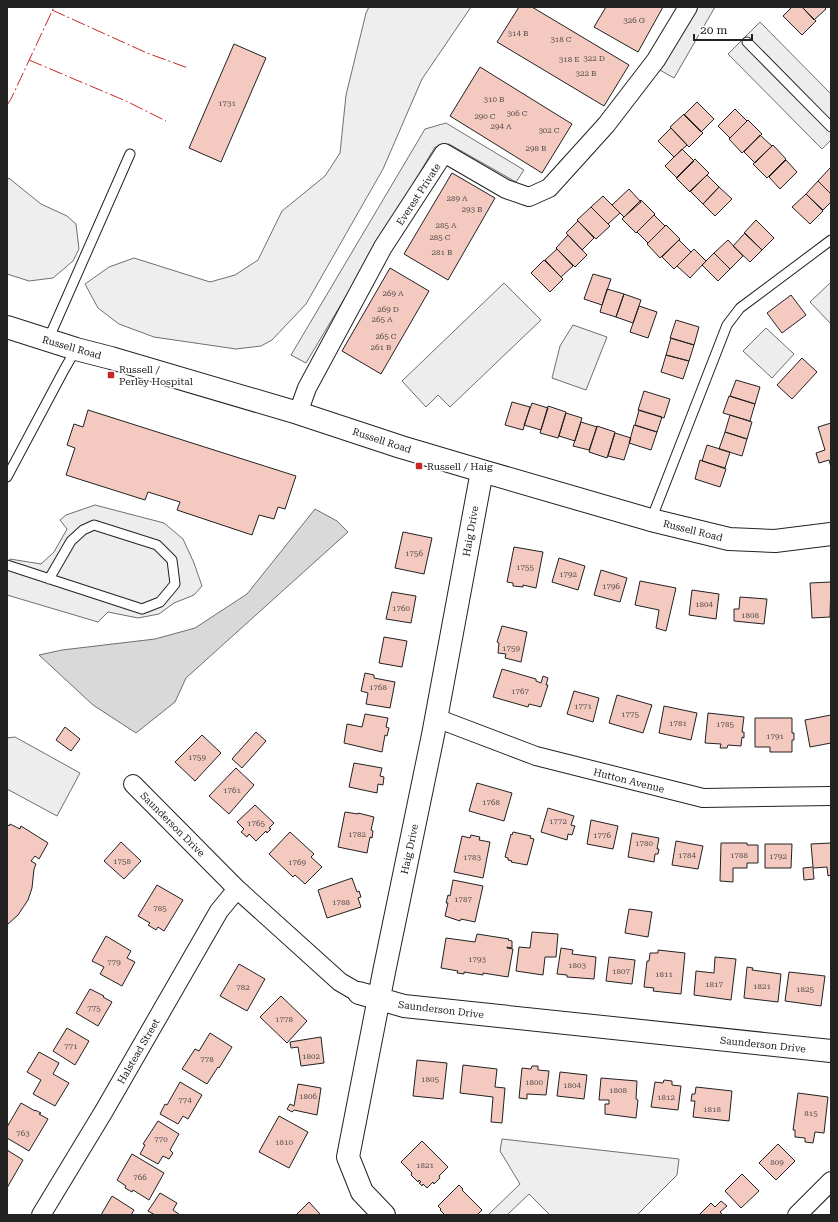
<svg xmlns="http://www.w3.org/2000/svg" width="838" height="1222" font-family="'Roboto Serif',serif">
  <rect width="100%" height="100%" fill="#fff"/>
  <path fill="#eee" stroke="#6f6f6f" d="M369 7H471L422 79 383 169 306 304 272 340 261 346 236 349 154 337 119 324 98 308 85 284 109 267 134 258 210 282 235 275 258 260 282 211 325 176 340 153 346 95 366 13Z
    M7 178 10 179 41 204 67 216 76 224 79 249 73 261 53 278 29 281 7 274Z
    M831 282V324L810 302Z
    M573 325 607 337 586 390 552 378 560 346Z
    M502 1139 679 1159 677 1175 637 1215H550L529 1194 507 1215H488L520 1184 500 1151Z"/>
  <path fill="#ededed" stroke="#6f6f6f" d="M682 7H715L674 78 649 64Z
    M760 22 831 94V140L822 149 728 54Z
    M446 123 524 170 516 182 449 144 435 147 306 363 291 355 425 129Z
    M504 283 541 320 450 407 438 395 426 407 402 381Z
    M766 328 794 354 772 378 743 351Z
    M95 505 164 523 183 539 194 563 202 586 194 595 174 603 159 614 138 618 108 612 98 622 7 595V567L10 559 41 564 54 552 67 529 60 520 66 515Z
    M15 737 80 773 57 816 7 789V738Z"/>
  <path fill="#d9d9d9" stroke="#6f6f6f" d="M315 509 337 521 348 532 186 678 175 702 136 733 93 705 39 655 62 650 155 639 195 628 247 594Z"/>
  <path fill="#f3c9c0" stroke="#222" d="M519 7H532L629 65 604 106 497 42Z
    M606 7H663L638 52 594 27Z
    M792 7H802L816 21 802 35 783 16Z
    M802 7H824L826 9 814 20Z
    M234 44 266 58 221 162 189 148Z
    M480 67 572 124 542 173 450 116Z
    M697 102 714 119 701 132 684 115Z
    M735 109 747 121 730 138 718 126Z
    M684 114 703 133 689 147 670 127Z
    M748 120 762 134 742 153 729 139Z
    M671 128 687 145 674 157 658 141Z
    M760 135 772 146 755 163 744 152Z
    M773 145 786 159 767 178 753 164Z
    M682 149 694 161 677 178 665 166Z
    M695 159 709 173 690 192 676 178Z
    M786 160 797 172 780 189 769 177Z
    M830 168 831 169V194L818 181Z
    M452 173 495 198 448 280 404 254Z
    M707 175 719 187 703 204 690 191Z
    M818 181 831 194V202L823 210 806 194Z
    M719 187 732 199 715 216 703 204Z
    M629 189 641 202 624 217 612 205Z
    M806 194 823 211 810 224 792 207Z
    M603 196 620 213 608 224 591 207Z
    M641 200 655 214 636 233 622 219Z
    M591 207 610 226 596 239 577 220Z
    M654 215 665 226 648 243 637 232Z
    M756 220 774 238 762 250 744 233Z
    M578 221 594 238 582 250 566 233Z
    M666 225 680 239 660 258 647 244Z
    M745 233 762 250 750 262 733 246Z
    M568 235 587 255 575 267 556 248Z
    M679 240 691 252 674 269 662 257Z
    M728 240 743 256 730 269 714 253Z
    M557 249 573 266 561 277 545 260Z
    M694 249 706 261 690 278 677 266Z
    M714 253 730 269 718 281 702 265Z
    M544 260 563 279 550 292 531 273Z
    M390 268 429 291 381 374 342 351Z
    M593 274 611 279 602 305 584 299Z
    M607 289 624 294 616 317 600 312Z
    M624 294 641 300 633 323 616 317Z
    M791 295 806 315 782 333 767 313Z
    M639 306 657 312 648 338 630 332Z
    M676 320 699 327 694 345 670 338Z
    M671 338 694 345 689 361 666 355Z
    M666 355 689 361 683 379 661 372Z
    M802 358 817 372 792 399 777 385Z
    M736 380 760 387 755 404 730 396Z
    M644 391 670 399 664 418 638 410Z
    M729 396 755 404 750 421 723 413Z
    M512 402 530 407 523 430 505 425Z
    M532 403 548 408 541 430 524 425Z
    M548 406 566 412 558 438 540 433Z
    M88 410 296 476 285 509 278 507 274 519 259 515 252 535 177 510 180 502 148 492 145 500 66 475 75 448 67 445 74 424 83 427Z
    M639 410 662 417 657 432 635 425Z
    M566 413 582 418 575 441 559 436Z
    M730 415 752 422 747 439 725 432Z
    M581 422 597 427 589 450 573 446Z
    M831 423V467L829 460 819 463 816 453 825 450 818 427Z
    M634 425 657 432 651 450 629 443Z
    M597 426 615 432 607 458 589 452Z
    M725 432 747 439 742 456 719 449Z
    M615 433 631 438 624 460 608 456Z
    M707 445 730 452 725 468 702 461Z
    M700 460 726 469 720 487 695 479Z
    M403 532 432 538 424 574 395 568Z
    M514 547 543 552 536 588 523 585V587L513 586V583L507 582Z
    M559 558 585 566 578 590 552 582Z
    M601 570 627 578 620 602 594 595Z
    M640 581 676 588 666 631 656 628 659 610 635 605Z
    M831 582 830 617 812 618 810 583Z
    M692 590 719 594 716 619 689 615Z
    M392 592 416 596 411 623 386 619Z
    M740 597 767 599 764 624 734 621V609H739Z
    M502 626 527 632 521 662 505 658 506 654 498 653 499 643 497 642Z
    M384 637 407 641 402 667 379 663Z
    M502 669 536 679V681L541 683 543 676 548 678 546 685H548L541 707 529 704 528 707 493 697Z
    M365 673 374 675V678L395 682 390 708 366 704 368 693 361 691Z
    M574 691 599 698 593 722 567 714Z
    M617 695 652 705 643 733 609 723Z
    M664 706 697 713 691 740 659 733Z
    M708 713 744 717 742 732H744V738L742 737 741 746 728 745 727 748H720L721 744 705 743Z
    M365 714 388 718 386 727 389 728 387 736 385 735 382 752 344 743 347 724 362 727Z
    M831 715V743L810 747 805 720Z
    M755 718H792V733H794V740H792V752H770V747H755Z
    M65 727 80 739 71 751 56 740Z
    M256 732 266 741 242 768 232 759Z
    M202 735 221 753 195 781 175 762Z
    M354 763 382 768 380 776 384 777 383 785 378 784 377 793 349 787Z
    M236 768 254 785 229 814 209 796Z
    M477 783 512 793 504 821 469 811Z
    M255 805 274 823 269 828 271 829 267 833 266 831 256 841 249 834 247 837 241 832 244 829 237 822Z
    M548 808 574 816 571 825 575 826 572 835 568 834 567 840 541 832Z
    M345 812 358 814V813L374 817 371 830 373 831 372 838 370 837 367 853 338 847Z
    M591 820 618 826 613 849 587 844Z
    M7 824 9 826 10 824 20 829 21 826 48 843 39 859 35 856 31 861 36 864 34 869 32 888 28 900 18 915 7 925Z
    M290 832 314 854 311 857 322 867 305 884 295 875 293 877 269 854Z
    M513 832 531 836 530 838 534 839 527 865 511 862 512 861 508 860V858L505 857 511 834 512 835Z
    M632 833 659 838 657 849H659L658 854H655L654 862 628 857Z
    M471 835 480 837 479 840 490 842 483 878 454 872 462 836 470 838Z
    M676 841 703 846 698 869 672 865Z
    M121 842 141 861 124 879 104 861Z
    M721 843H747V845H758V863H747V868H733V882L720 881Z
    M831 843V875L828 876 827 867 813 868 814 879 804 880 803 868 813 867 811 844Z
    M765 844H792L791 868H765Z
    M352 878 357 892 359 891 361 897 358 898 361 907 327 918 318 890Z
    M453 880 483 886 475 922 461 919 460 921 445 916 448 903H446L448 895 450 896Z
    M157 885 183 900 164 931 158 927 156 930 148 925 150 923 138 916Z
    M629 909 652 912 648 937 625 933Z
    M532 932 558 934 556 957H545L543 975 516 971 519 947 530 948Z
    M477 934 509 939 508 940 512 941V948L507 947V948L513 949 508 977 483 973V975L464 972V974L457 973 458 971 441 968 446 938 475 942Z
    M106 936 131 951 127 958 135 962 122 986 100 974 104 967 92 961Z
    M561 948 573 950 572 954 596 957 594 979 567 977V975L557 974Z
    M658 950 685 953 681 994 653 991 654 988 644 987 647 961H649L650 953H658Z
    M609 957 635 960 632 984 606 981Z
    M715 957 736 959 731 1000 694 995 696 971 714 973Z
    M239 964 265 979 247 1011 220 996Z
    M747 967 753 968 752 970 781 974 778 1002 744 998Z
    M789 972 825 976 821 1006 785 1001Z
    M90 989 104 996 103 997 112 1002 98 1026 76 1013Z
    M281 996 307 1021 287 1043 260 1017Z
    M67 1028 89 1041 75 1065 53 1051Z
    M210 1033 232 1047 219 1068 218 1067 207 1084 182 1069 195 1049 199 1051Z
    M321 1037 324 1063 301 1066 298 1047 291 1048 290 1042Z
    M39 1052 59 1063 53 1074 69 1083 55 1106 33 1094 41 1080 27 1072Z
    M417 1060 447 1063 443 1099 413 1096Z
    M463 1065 497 1069 495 1087 505 1088 502 1123 491 1122 493 1097 460 1093Z
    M532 1066H538V1070L549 1071 546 1095 527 1094V1099L519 1098 522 1068 531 1069Z
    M560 1072 587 1075 584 1099 557 1096Z
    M601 1078 637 1081 636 1099 638 1100 636 1118 605 1114V1104H609V1100H599Z
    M664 1080 672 1081V1085L681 1086 678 1110 651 1107 655 1082 663 1083Z
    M180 1082 202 1095 188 1119 183 1116 178 1124 160 1114 165 1104 167 1105Z
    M298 1084 321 1088 317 1115 294 1110 292 1112 287 1109 290 1104 294 1106Z
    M696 1087 732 1091 729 1121 693 1117 695 1101H691L692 1094H695Z
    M798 1093 828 1097 824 1133 815 1132 813 1143 805 1142V1138L795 1137V1130H793Z
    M21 1103 35 1111V1110L41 1113 39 1114 48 1119 29 1151 7 1138V1127Z
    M279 1116 308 1132 289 1168 259 1152Z
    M158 1121 179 1134 170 1150 173 1153 169 1159 163 1156 158 1164 140 1154 145 1145 143 1144Z
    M422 1141 448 1167 439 1176 440 1178 434 1184 433 1182 427 1188 423 1184 422 1186 419 1183 421 1182 419 1180 418 1182 411 1175 412 1173 401 1162Z
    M778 1144 795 1161 776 1180 759 1163Z
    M7 1150 23 1160 7 1188Z
    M132 1154 164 1173 149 1200 133 1190 132 1192 125 1188 126 1186 117 1180Z
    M742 1174 759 1191 741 1208 725 1191Z
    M459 1185 463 1189 462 1190 482 1210 477 1215H445L440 1210 441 1209 438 1206Z
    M160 1193 177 1203 173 1210 180 1215H155L148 1211Z
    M112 1196 134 1210 131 1215H101Z
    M721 1201 727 1206 720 1212 723 1215H699L711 1203 715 1207Z
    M309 1202 321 1215H296Z"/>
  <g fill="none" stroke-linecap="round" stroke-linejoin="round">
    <defs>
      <path id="lane" d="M747 42 831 127
        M48 340 130 154
        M7 477 64 370 76 349
        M651 520 727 325 740 308 831 240
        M7 565 142 609 160 602 175 584 172 560 157 545 94 525 83 530 71 541 49 579"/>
      <path id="street" d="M298 413 307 388 383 247 444 153 506 189 529 197 549 188 606 125 656 60 688 7
        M436 718 536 756 703 798 831 796
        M133 784 237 889 340 982 359 993
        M41 1215 104 1111 219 911 237 889
        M797 1215 831 1181"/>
      <path id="secondary" d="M7 327 76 349 111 358 298 413 401 447 482 471 651 520 729 539 775 541 831 534
        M359 993 404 1006 831 1051
        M384 1215 362 1192 348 1157 384 972 433 735 482 471"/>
    </defs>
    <use href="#lane" stroke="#222" stroke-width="11"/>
    <use href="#street" stroke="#222" stroke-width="20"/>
    <use href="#secondary" stroke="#222" stroke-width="24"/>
    <use href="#lane" stroke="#fff" stroke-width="9"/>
    <use href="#street" stroke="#fff" stroke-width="18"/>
    <use href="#secondary" stroke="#fff" stroke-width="22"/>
    <path stroke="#c62828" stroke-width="1" stroke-dasharray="14 3 2 3" stroke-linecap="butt" d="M52 10 147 53 188 68
      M29 60 126 101 166 121
      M7 105 11 99 54 7"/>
  </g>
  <g fill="#c62828" stroke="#fff" stroke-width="1.5">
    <rect x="107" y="371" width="8" height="8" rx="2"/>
    <rect x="415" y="462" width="8" height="8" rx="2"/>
  </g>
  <g text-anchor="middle" stroke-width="3" stroke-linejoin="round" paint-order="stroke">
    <g font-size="8" fill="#564c4a">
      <text x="634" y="23">326 G</text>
      <text x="518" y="36">314 B</text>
      <text x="561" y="42">318 C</text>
      <text x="594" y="61">322 D</text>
      <text x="569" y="62">318 E</text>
      <text x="586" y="76">322 B</text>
      <text x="494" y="102">310 B</text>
      <text x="227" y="106">1731</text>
      <text x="517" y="116">306 C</text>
      <text x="485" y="119">290 C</text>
      <text x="501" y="129">294 A</text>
      <text x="549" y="133">302 C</text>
      <text x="536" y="151">298 B</text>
      <text x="457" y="201">289 A</text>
      <text x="472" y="212">293 B</text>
      <text x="446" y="228">285 A</text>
      <text x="440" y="240">285 C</text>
      <text x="442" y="255">281 B</text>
      <text x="393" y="296">269 A</text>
      <text x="388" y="312">269 D</text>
      <text x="382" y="322">265 A</text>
      <text x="386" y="339">265 C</text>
      <text x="381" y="350">261 B</text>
      <text x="414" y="556">1756</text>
      <text x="525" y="570">1755</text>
      <text x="568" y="577">1792</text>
      <text x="611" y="589">1796</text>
      <text x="704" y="607">1804</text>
      <text x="401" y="611">1760</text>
      <text x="750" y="618">1808</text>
      <text x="511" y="651">1759</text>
      <text x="378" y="690">1768</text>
      <text x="520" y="694">1767</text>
      <text x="583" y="709">1771</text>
      <text x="630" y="717">1775</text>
      <text x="678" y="726">1781</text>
      <text x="725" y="727">1785</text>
      <text x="775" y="739">1791</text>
      <text x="197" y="760">1759</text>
      <text x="232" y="793">1761</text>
      <text x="491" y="805">1768</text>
      <text x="558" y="824">1772</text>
      <text x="256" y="826">1765</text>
      <text x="357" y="837">1782</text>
      <text x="602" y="838">1776</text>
      <text x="644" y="846">1780</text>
      <text x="687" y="858">1784</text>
      <text x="739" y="858">1788</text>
      <text x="778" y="859">1792</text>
      <text x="472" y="860">1783</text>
      <text x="122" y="864">1758</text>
      <text x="297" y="865">1769</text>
      <text x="463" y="902">1787</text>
      <text x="341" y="905">1788</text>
      <text x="160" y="911">785</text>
      <text x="477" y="962">1793</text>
      <text x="114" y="965">779</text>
      <text x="577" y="968">1803</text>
      <text x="621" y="974">1807</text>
      <text x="664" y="977">1811</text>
      <text x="714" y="987">1817</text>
      <text x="762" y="989">1821</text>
      <text x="243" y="990">782</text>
      <text x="805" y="992">1825</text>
      <text x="94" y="1011">775</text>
      <text x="284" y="1022">1778</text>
      <text x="71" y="1049">771</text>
      <text x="311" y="1059">1802</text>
      <text x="207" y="1062">778</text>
      <text x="430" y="1082">1805</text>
      <text x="534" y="1085">1800</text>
      <text x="572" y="1088">1804</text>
      <text x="618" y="1093">1808</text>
      <text x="308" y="1099">1806</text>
      <text x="666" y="1100">1812</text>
      <text x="185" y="1103">774</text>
      <text x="712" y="1112">1818</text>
      <text x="811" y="1116">815</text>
      <text x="23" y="1136">763</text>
      <text x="161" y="1142">770</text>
      <text x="284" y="1145">1810</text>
      <text x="777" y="1165">809</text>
      <text x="425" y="1168">1821</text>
      <text x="140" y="1180">766</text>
    </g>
    <g font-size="10" fill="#222" stroke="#fff">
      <text transform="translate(418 194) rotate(-57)" y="4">Everest Private</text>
      <text transform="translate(72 347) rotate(16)" y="4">Russell Road</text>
      <text transform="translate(382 440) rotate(18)" y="4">Russell Road</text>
      <text transform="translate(693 530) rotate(14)" y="4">Russell Road</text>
      <text transform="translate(470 531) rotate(-80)" y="4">Haig Drive</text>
      <text transform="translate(629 780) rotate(14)" y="4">Hutton Avenue</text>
      <text transform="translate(173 824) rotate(45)" y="4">Saunderson Drive</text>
      <text transform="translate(409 849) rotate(-78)" y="4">Haig Drive</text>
      <text transform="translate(441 1009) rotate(7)" y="4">Saunderson Drive</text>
      <text transform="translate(763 1044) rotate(6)" y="4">Saunderson Drive</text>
      <text transform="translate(138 1051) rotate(-60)" y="4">Halstead Street</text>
    </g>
    <g font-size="10" fill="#222" stroke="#fff" text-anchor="start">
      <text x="119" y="373">Russell /<tspan x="119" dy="12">Perley Hospital</tspan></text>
      <text x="427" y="470">Russell / Haig</text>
    </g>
  </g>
  <rect width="838" height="1222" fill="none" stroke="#222222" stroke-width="16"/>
  <path d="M694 34v6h58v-6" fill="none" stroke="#222222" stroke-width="2"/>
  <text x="700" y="34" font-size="12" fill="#222222" stroke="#ffffff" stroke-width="3" paint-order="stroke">20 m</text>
</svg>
